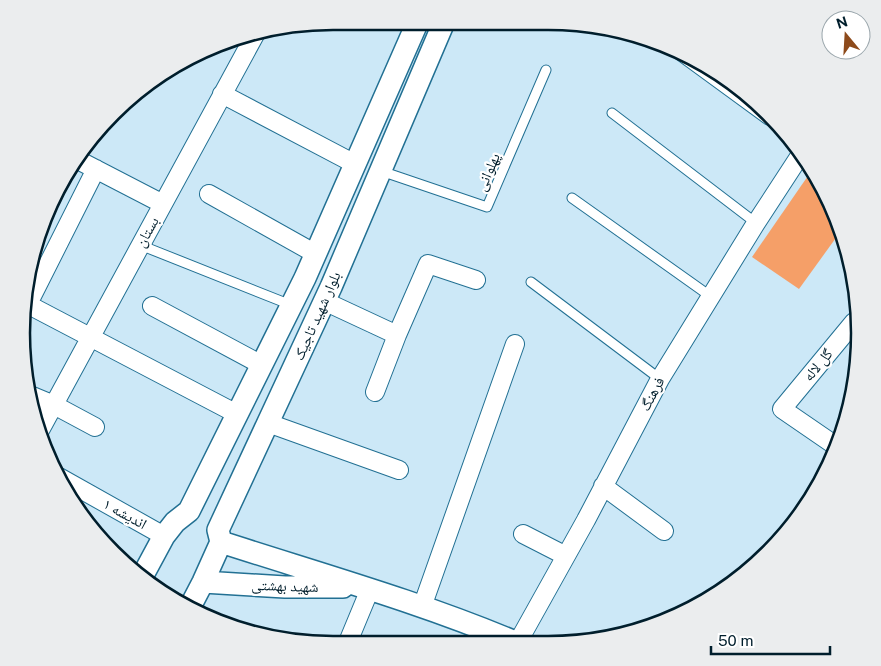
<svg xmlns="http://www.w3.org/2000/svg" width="881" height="666" font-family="'Public Sans','Noto Naskh Arabic',sans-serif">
  <rect width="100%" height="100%" fill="#cce8f7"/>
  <path fill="#f59f68" d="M812 170 838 235 799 289 752 257Z"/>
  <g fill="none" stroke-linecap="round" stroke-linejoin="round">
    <defs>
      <path id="service" d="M679 55 768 120
        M612 113 756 223
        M381 171 487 207 546 70
        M572 198 710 296
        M140 245 291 305
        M531 282 660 379"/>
      <path id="minor" d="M222 94 355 164
        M78 160 163 204
        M209 194 316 254
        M324 301 397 335
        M25 303 237 414
        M28 304 96 169
        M152 306 262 365
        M375 392 397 335 428 264 476 280
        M30 395 54 405 95 427
        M268 423 399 470
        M38 434 257 31
        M833 444 782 409 854 322
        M59 477 164 536
        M603 486 664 531
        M523 534 566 556
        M422 607 515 344
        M348 642 370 589
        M518 642 586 520 660 379 756 223 801 154"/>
      <path id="tertiary" d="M221 542C320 574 420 602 515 642
        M143 575 164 536 175 522 189 511 305 278 418 21
        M203 582 285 587H343
        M190 607 203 582 221 542 218 530 331 287 444 22"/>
    </defs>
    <use href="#service" stroke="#227093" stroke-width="11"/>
    <use href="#minor" stroke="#227093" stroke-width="20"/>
    <use href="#tertiary" stroke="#227093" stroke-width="24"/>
    <use href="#service" stroke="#fff" stroke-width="9"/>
    <use href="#minor" stroke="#fff" stroke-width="18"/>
    <use href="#tertiary" stroke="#fff" stroke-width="21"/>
  </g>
  <g text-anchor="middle" stroke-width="4.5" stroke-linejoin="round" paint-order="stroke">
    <g font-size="15" fill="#001e2c" stroke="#fff">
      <text transform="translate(488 172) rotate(-67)" y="5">پهلوانی</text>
      <text transform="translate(147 232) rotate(-61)" y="5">بستان</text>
      <text transform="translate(317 316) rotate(-66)" y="5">بلوار شهید تاجیک</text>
      <text transform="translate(818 365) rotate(-50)" y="5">گل لاله</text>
      <text transform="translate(652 394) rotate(-62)" y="5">فرهنگ</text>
      <text transform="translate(125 514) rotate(29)" y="5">اندیشه ۱</text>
      <text transform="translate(285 586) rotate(2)" y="5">شهید بهشتی</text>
    </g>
  </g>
  <path d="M0 0H881V666H0ZM333 30H548A303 303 0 0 1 851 333V333A303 303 0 0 1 548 636H333A303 303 0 0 1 30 333V333A303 303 0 0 1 333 30Z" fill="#ebedee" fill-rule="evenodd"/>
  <path fill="none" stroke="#001e2c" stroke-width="2.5" d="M333 30H548A303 303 0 0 1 851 333V333A303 303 0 0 1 548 636H333A303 303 0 0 1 30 333V333A303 303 0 0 1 333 30Z"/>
  <g transform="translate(846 35) rotate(342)"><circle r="24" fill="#ffffff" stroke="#99a5ab"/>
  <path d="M0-4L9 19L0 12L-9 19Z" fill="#8d4a1b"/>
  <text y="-8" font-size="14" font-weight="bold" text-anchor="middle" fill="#001e2c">N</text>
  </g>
  <path d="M711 646v8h119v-8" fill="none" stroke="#001e2c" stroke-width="2.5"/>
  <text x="718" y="646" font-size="15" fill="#001e2c" stroke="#ffffff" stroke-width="4" paint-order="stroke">50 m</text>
</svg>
